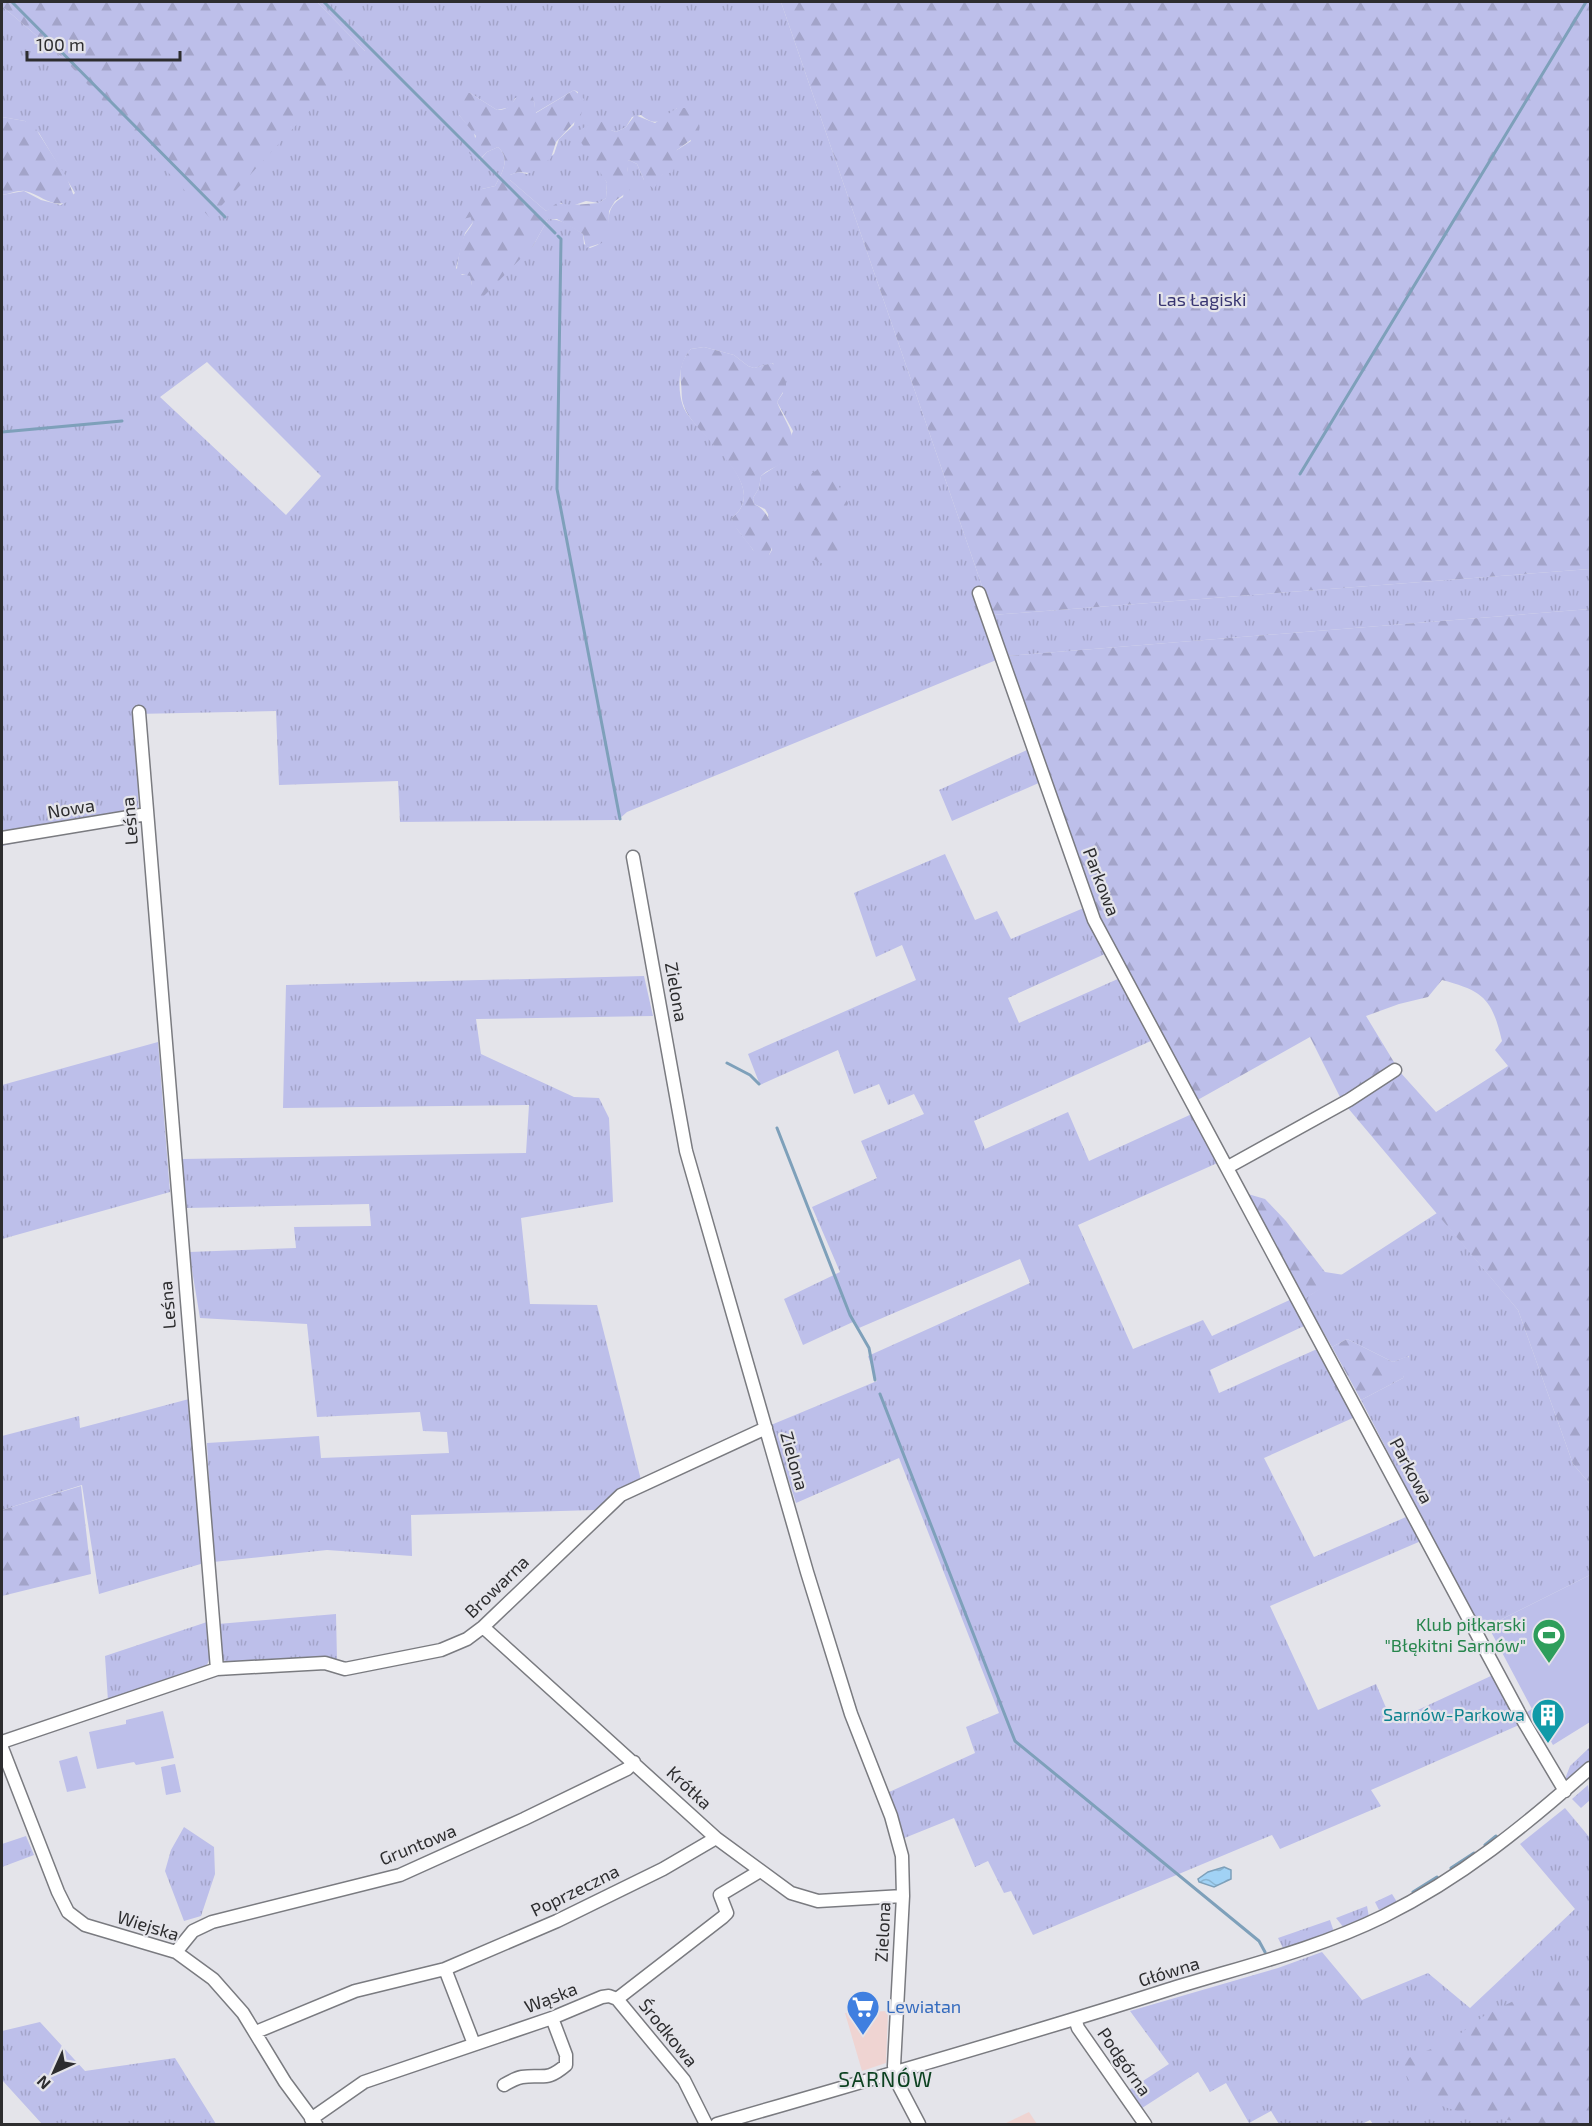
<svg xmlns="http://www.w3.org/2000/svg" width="1592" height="2126" font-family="'Exo 2',sans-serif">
  <defs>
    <pattern id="grass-tufts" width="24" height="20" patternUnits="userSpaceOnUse" patternTransform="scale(1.5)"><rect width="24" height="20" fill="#bdbfea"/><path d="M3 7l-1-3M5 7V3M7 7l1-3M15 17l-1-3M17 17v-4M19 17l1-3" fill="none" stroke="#a3a4c9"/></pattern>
    <pattern id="forest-firs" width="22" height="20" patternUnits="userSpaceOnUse" patternTransform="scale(1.5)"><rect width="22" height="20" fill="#bdbfea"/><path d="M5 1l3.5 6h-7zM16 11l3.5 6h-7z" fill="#a3a4c9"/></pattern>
    <pattern id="water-waves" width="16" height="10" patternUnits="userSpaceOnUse" patternTransform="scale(1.5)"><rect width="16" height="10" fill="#a1d2f5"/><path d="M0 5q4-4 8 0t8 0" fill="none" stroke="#8bb5d2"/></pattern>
  </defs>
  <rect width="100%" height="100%" fill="#e4e4ea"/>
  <path fill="#efd4d2" d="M888 2011 886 2063 862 2071 845 2013Z
    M1029 2112 1037 2124H1004Z"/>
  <path fill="url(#grass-tufts)" fill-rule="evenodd" d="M317 2H781L992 615 1590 569V609L1006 656 627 812 618 820 400 822 398 781 279 785 276 711 135 714 139 817 2 846V195L24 191 41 200 61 205 75 193 39 133 25 121 2 117V6L66 61 365 51ZM574 90 578 92 574 125 559 139 554 154 527 174 518 172 510 175V180L546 211 561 203 569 207 586 201 599 203 606 198 607 183 599 167 611 130 616 132 626 127 632 117 641 115C658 129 663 119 677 108L691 141 677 150 662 175 644 180 637 164 629 160 626 163 628 171 623 197C595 212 622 239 590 248L584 244 583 234C573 227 560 218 548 219L533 246 472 285 470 275H462L456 268 465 233 473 222 472 217 482 189 495 186C502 173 511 159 498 147L487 152 479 161 474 132 459 115 470 93 497 110 511 107 515 98 534 101 535 113ZM704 347 734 355 748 366 754 368 773 363 783 393 777 402 793 431 781 463 761 476 759 488 753 498 754 504 765 509 768 514 772 550 769 555 753 550C747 539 734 529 732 518 774 484 693 433 683 406 677 389 678 363 691 349ZM207 362 321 476 286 515 160 397Z
    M1027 750 1041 782 952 821 939 790Z
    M945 854 975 920 997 911 1011 939 1086 907 1107 953 1008 998 1019 1023 1120 978 1153 1040 974 1121 985 1149 1068 1112 1089 1161 1194 1113 1222 1161 1078 1225 1133 1349 1203 1320 1212 1336 1294 1298 1304 1326 1210 1370 1219 1393 1317 1349 1355 1417 1264 1458 1314 1557 1406 1517 1421 1541 1270 1606 1318 1710 1376 1684 1392 1722 1493 1675 1519 1725 1371 1790 1381 1806 1280 1849 1272 1835 1033 1935 1011 1891 1004 1893 988 1861 975 1867 954 1818 902 1839 887 1793 975 1753 966 1727 999 1713 899 1458 796 1503 771 1425 877 1381 868 1356 1030 1283 1020 1259 859 1328 855 1321 803 1345 784 1299 840 1272 812 1207 877 1178 861 1141 924 1114 914 1094 888 1105 879 1084 854 1094 838 1050 760 1085 748 1054 916 980 902 945 876 957 854 893Z
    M644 976 653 1016 476 1019 481 1054 574 1097 599 1098 609 1118 613 1202 521 1218 530 1304 597 1305 642 1484 596 1510 411 1515 412 1556 327 1550 213 1562 207 1443 319 1436 321 1458 449 1453 447 1432 423 1431 420 1412 317 1417 307 1324 200 1318 189 1252 296 1248 294 1227 371 1226 369 1204 186 1208 182 1159 526 1153 529 1105 283 1108 286 985Z
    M158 1042 170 1192 2 1239V1085Z
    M1437 1213 1518 1310 1573 1464 1590 1484V1575L1480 1630 1361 1400 1403 1378 1409 1356 1393 1362 1347 1339 1332 1347 1304 1299Z
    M189 1399 204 1563 99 1594 82 1485 2 1510V1436L79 1416 80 1428Z
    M336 1614 337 1660 230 1664 220 1658 218 1624Z
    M207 1622C209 1638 216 1659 202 1670L108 1701 105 1656Z
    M1590 1747V1761L1568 1781 1565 1779 1570 1766Z
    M1588 1785 1590 1800 1581 1808 1572 1799Z
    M1565 1808 1590 1838V2124H1373L1370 2120 1362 2124H1279L1271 2111 1249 2123 1226 2083 1210 2092 1198 2072 1139 2110 1126 2092 1169 2064 1130 2011 1278 1968 1322 1952 1362 2000 1428 1973 1470 2008 1575 1909 1520 1844Z
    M184 1827 214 1847 215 1874 201 1916 184 1921 165 1871 171 1850Z
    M26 1836 34 1855 2 1867V1844Z
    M1392 1894 1397 1902 1379 1910 1375 1902Z
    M1367 1906 1369 1917 1344 1928 1336 1918Z
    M1330 1920 1334 1932 1284 1950 1278 1938Z
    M40 2022 85 2071 175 2058 216 2124H42L2 2080V2031Z"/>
  <path fill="url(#forest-firs)" fill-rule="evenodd" d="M2 2H317L365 51 210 218 66 61 2 6Z
    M781 2H1590V569L992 615Z
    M574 90 584 99 581 115 556 142 551 158 531 173 518 172 510 175V180L546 211 557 203C572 206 584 204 599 203L606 198 607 183 577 136 578 131 590 124 605 121 611 130 616 132 626 127 635 115 655 123 677 108H686C712 131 696 135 677 150L673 172 662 175 654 189 644 180 637 164 629 160 627 163 630 190 615 201 609 211 608 237 602 243 586 248 583 234 557 219H548L533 246 479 301 466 297 472 285 470 276 457 273C456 269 461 244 463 239 465 232 471 228 473 222L471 217 463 219 461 210 482 189 495 186C502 173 511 159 498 147L487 152 478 161 469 153 476 136 459 115 455 102 466 93H470L497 110C516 110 511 94 527 92L533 97 536 113Z
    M2 117 25 121 34 126 67 178 75 199C52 211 45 196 25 191 18 190 9 194 2 195Z
    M704 347 734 355 748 366 754 368 772 363 786 375V387L777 402C784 422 806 444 782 463 775 468 767 470 761 476L759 488 753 498 754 504C772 512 778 538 769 555H757L733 524 732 518C774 484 693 436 684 406 681 400 682 390 681 383 679 370 682 359 691 349Z
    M819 469 831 472 848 503 841 527 843 544 839 555 840 567 835 570 813 559 805 534 791 521 788 509 802 479Z
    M1590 609V1484L1573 1464 1518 1310 1342 1101 1310 1037 1194 1102 1098 921 1006 656ZM1442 980C1484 991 1492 999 1502 1041L1495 1050 1508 1066 1436 1112 1400 1072 1366 1016 1399 1004 1428 997Z
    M1248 1194 1265 1199 1286 1221 1325 1272 1344 1275 1304 1299Z
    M1347 1339 1393 1362 1408 1356 1410 1361 1403 1378 1361 1400 1332 1347Z
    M81 1486 91 1574 2 1596V1510Z
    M1590 1975V2124H1517L1516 2121C1476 2115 1407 2111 1403 2060L1449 2042 1484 2016 1554 1980Z"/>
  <path fill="#bdbfea" d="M1590 1575V1722L1553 1745 1549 1738 1542 1741 1527 1712 1532 1709 1488 1626Z
    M163 1711 174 1758 136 1765 134 1762 97 1769 89 1732 126 1724V1720Z
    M77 1756 86 1788 67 1792 59 1761Z
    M175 1764 181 1792 166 1795 161 1767Z"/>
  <path fill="url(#water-waves)" stroke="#7ea0ba" stroke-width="1.5" d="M1224 1867 1231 1870V1879L1214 1887 1199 1882 1198 1879 1208 1872Z"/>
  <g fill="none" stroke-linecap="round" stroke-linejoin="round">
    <path stroke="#7ea0ba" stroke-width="3" d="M12 2 225 217
      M324 2 555 233
      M558 236 561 239 557 489 620 819
      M2 432 122 421
      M1300 474 1586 2
      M727 1063 750 1075 759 1084
      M777 1128 850 1315 869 1348 875 1380
      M880 1394 1015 1741 1259 1941 1265 1952
      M1485 1845 1496 1836
      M1451 1868 1474 1853
      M1413 1892 1437 1877"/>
    <defs>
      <path id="minor" d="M979 593 1094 920 1524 1722 1565 1791
        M139 712 217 1669
        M2 838 147 814
        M633 857 686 1151 807 1572 851 1714 891 1816 902 1856 903 1896 894 2066 898 2084 919 2124
        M1228 1167 1349 1100 1395 1070
        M483 1627 716 1838 791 1893 818 1901 903 1896
        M2 1742 217 1669 325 1663 345 1669 441 1650 467 1639 483 1627 621 1495 766 1428
        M2 1748 58 1892 68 1912 85 1925 176 1952 213 1979 243 2013 285 2082 316 2124
        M176 1952 193 1931 212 1922 400 1875 524 1819 627 1769 634 1762
        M445 1969 474 2044
        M617 1999 684 2080 706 2124
        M1075 2019 1078 2028 1145 2124
        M256 2032 355 1991 445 1969 557 1921 663 1869 716 1838
        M504 2085C509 2082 516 2078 522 2077 544 2074 546 2082 566 2065V2055L552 2018
        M311 2119 364 2082 552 2018 602 1997 609 1996 617 1999 723 1917 727 1913 720 1895 760 1871
        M717 2124C867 2080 1018 2038 1167 1990 1241 1967 1315 1950 1384 1916 1461 1878 1526 1825 1590 1768"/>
    </defs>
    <use href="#minor" stroke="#7a7b80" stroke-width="15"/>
    <use href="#minor" stroke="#fff" stroke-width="12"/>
  </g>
  <defs>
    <symbol id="stadium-pin" viewBox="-11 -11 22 30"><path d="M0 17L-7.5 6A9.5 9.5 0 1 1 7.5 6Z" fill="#2e9e5b" stroke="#e4e4ea"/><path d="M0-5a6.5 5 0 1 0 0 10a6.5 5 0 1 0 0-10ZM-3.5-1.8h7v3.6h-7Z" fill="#fff"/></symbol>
    <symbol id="building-pin" viewBox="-11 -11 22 30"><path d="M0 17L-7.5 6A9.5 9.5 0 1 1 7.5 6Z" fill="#0f9aa8" stroke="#e4e4ea"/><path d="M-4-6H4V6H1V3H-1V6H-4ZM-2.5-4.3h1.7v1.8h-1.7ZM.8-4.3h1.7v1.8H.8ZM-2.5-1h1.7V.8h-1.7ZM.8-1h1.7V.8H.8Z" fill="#fff"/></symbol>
    <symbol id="supermarket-pin" viewBox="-11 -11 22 30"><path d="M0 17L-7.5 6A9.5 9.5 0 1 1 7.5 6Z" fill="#3f7fe0" stroke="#e4e4ea"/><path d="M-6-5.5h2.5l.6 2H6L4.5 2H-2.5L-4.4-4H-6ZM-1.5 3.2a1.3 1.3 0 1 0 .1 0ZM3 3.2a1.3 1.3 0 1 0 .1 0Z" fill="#fff"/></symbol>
  </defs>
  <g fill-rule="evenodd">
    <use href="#stadium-pin" x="1530" y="1616" width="38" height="52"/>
    <use href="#building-pin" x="1529" y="1696" width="38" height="52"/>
    <use href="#supermarket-pin" x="844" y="1988" width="38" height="52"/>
  </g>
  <g text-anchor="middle" stroke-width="4.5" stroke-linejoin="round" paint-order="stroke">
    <g font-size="18" fill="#393672" stroke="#e4e4ea">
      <text x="1202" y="306">Las Łagiski</text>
    </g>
    <g font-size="18" fill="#2d2d2f" stroke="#e4e4ea">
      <text transform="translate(71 809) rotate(-9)" y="6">Nowa</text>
      <text transform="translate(130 821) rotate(-95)" y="6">Leśna</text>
      <text transform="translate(1101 882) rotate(69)" y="6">Parkowa</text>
      <text transform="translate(676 992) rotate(80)" y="6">Zielona</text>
      <text transform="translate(168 1305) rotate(-95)" y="6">Leśna</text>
      <text transform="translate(794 1461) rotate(74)" y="6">Zielona</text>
      <text transform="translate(1411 1471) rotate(62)" y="6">Parkowa</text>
      <text transform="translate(497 1587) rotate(-44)" y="6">Browarna</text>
      <text transform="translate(689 1788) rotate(43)" y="6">Krótka</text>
      <text transform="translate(418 1845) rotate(-22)" y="6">Gruntowa</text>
      <text transform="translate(575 1891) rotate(-26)" y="6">Poprzeczna</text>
      <text transform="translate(148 1926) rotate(17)" y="6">Wiejska</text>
      <text transform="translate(883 1932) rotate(-87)" y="6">Zielona</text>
      <text transform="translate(1169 1972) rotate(-17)" y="6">Główna</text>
      <text transform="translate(551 1998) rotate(-21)" y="6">Wąska</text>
      <text transform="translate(668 2033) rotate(51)" y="6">Środkowa</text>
      <text transform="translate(1124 2062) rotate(55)" y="6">Podgórna</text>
    </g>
    <g font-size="18" fill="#27864d" stroke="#e4e4ea" text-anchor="end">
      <text x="1526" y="1631">Klub piłkarski<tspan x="1526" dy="21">"Błękitni Sarnów"</tspan></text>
    </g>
    <g font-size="18" fill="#0d838f" stroke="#e4e4ea" text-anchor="end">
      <text x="1525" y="1721">Sarnów-Parkowa</text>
    </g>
    <g font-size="18" fill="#366cbe" stroke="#e4e4ea" text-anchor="start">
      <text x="886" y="2013">Lewiatan</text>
    </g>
    <g font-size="21" letter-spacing="1.5" fill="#0c4221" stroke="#e4e4ea">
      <text x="886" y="2087">SARNÓW</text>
    </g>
  </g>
  <rect width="1592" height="2126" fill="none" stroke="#2d2d2f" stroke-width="6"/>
  <g transform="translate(54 2072) rotate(225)" stroke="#e4e4ea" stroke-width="4.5" paint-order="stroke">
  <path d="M0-4.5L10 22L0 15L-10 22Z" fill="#2d2d2f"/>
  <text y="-9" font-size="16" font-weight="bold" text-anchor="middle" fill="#2d2d2f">N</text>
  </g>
  <path d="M27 51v9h153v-9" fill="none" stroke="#2d2d2f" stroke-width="3"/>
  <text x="36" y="51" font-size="18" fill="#2d2d2f" stroke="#e4e4ea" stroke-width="4.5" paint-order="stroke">100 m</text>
</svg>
